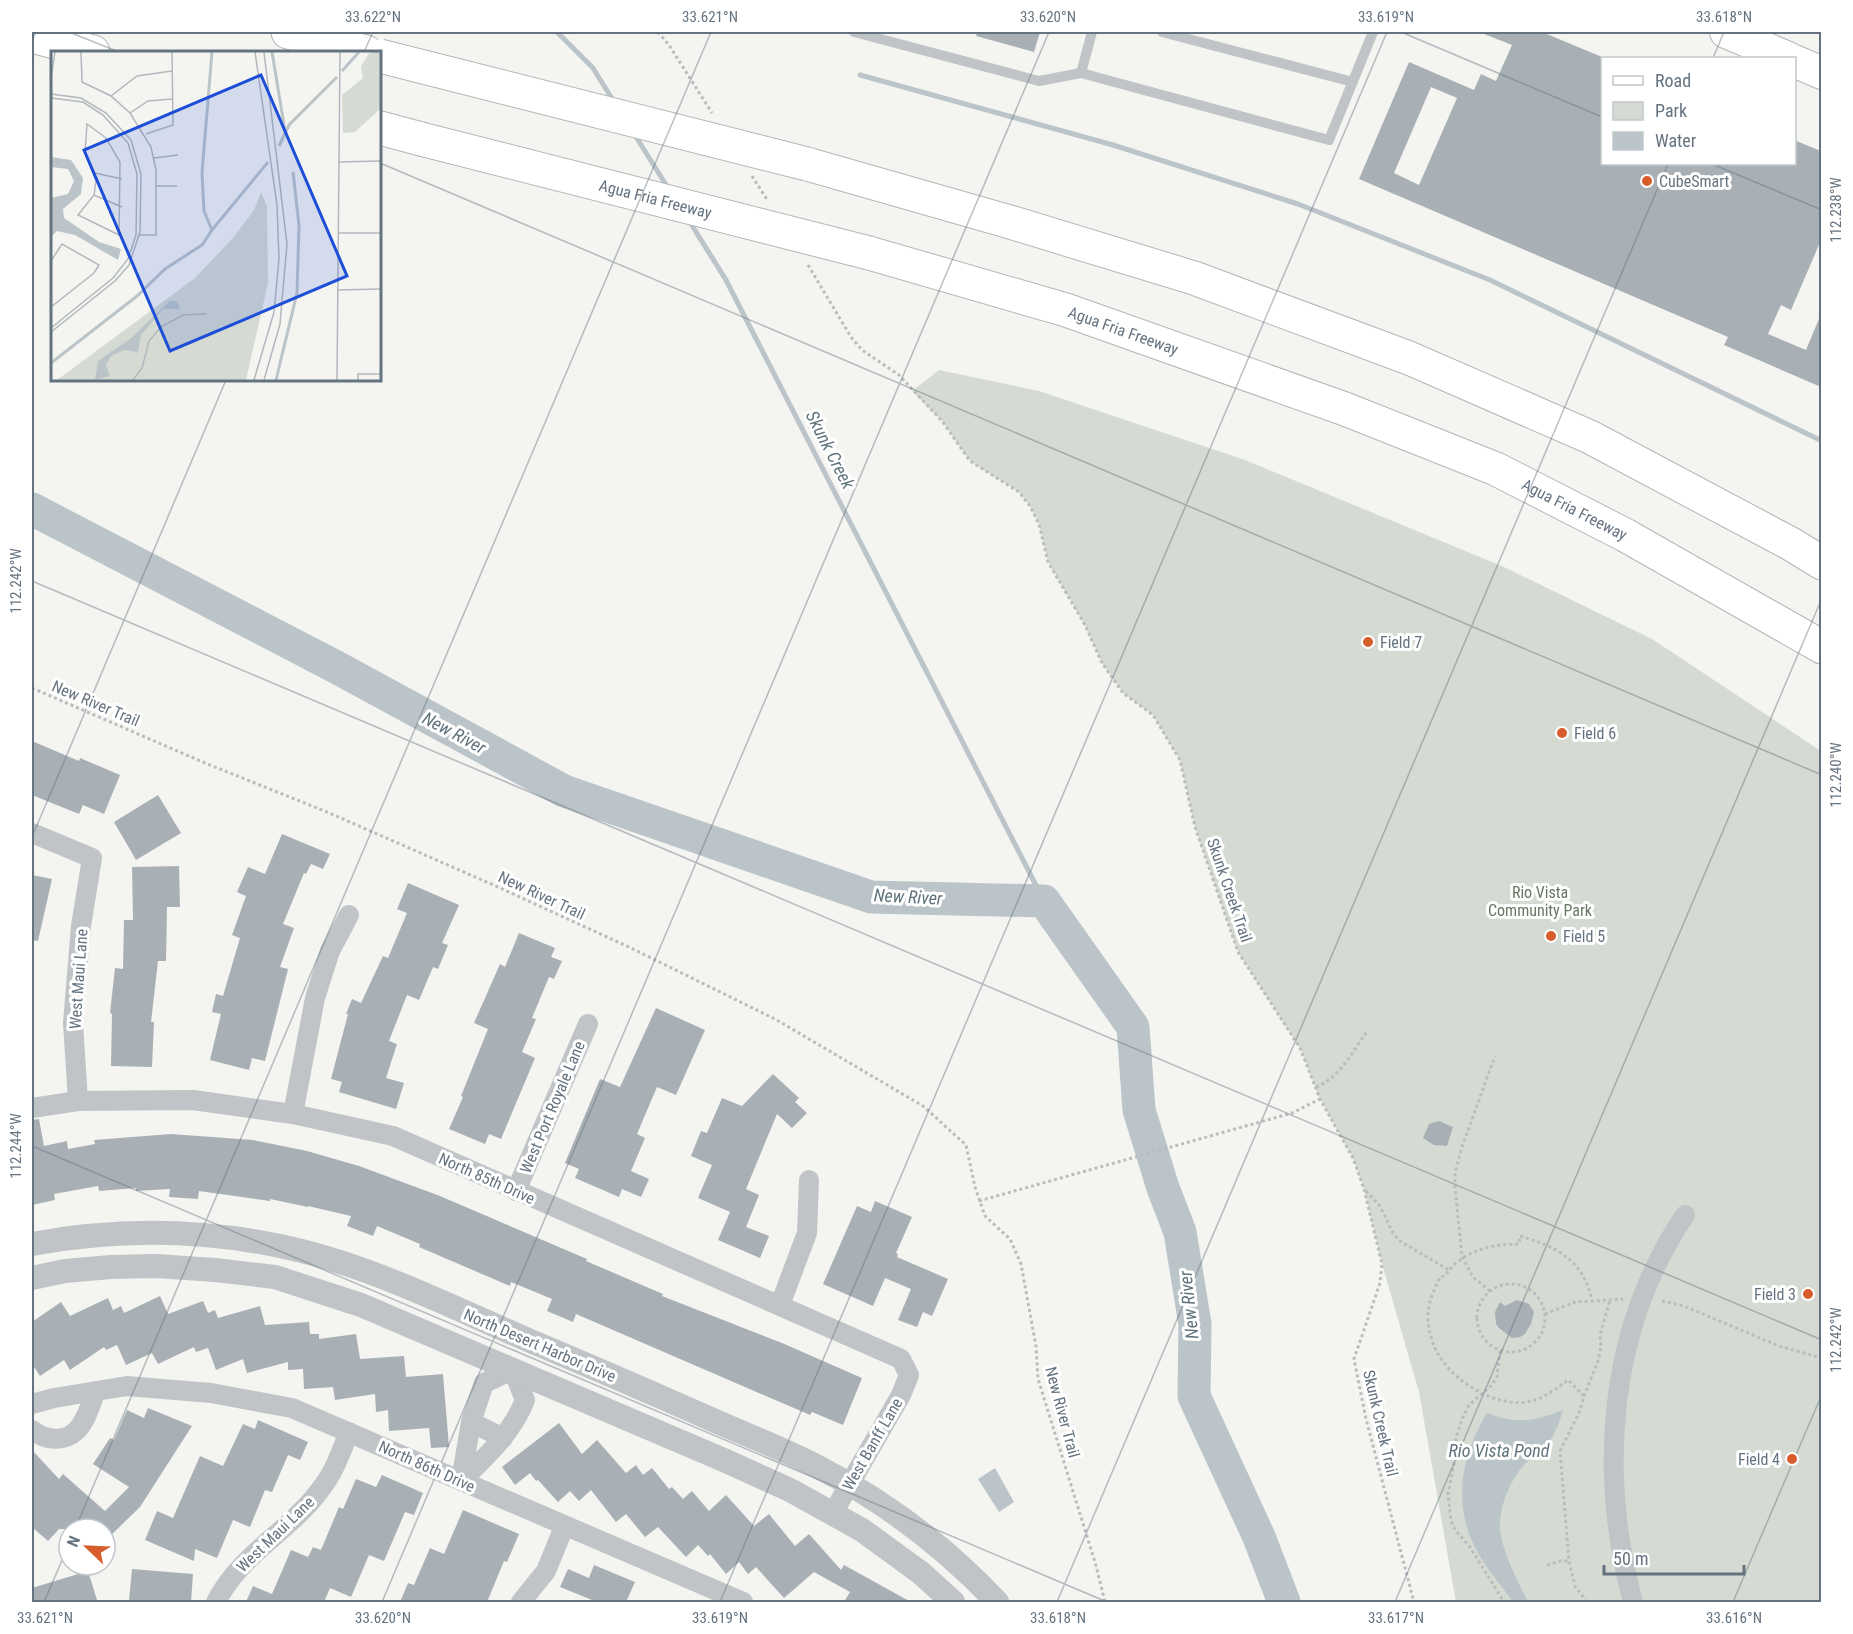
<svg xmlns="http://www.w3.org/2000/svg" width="1853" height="1634" font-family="'Roboto Condensed',sans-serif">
  <rect width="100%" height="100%" fill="#f4f4f1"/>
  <path fill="#d5dbd2" d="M939 370 1039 391 1245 460 1504 567 1652 639 1821 751V1602H1456L1419 1392 1382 1264 1364 1189 1353 1158 1320 1099 1300 1048 1238 952 1195 827 1180 760 1153 715 1123 693 1102 663 1085 625 1048 562 1039 524 1030 506 1019 492 970 461 942 421 912 391Z"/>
  <path fill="#bbc4c9" d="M1563 1410C1559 1424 1553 1440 1542 1450 1537 1455 1532 1457 1527 1462 1511 1477 1499 1506 1500 1529 1502 1551 1518 1582 1528 1602H1513C1502 1586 1488 1571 1478 1553 1452 1507 1460 1457 1487 1413 1516 1425 1535 1421 1563 1410Z
    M995 1468 1014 1502 999 1512 978 1479Z"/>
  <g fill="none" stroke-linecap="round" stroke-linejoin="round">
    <path stroke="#bbc4c9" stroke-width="5" d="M557 32 593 68 614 102
      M860 75 1113 145 1298 204 1490 280 1822 441
      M633 132 668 188
      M688 219 726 280 1044 901"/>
    <path stroke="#bbc4c9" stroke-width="33" d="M32 509 336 667 564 791 871 897 1044 901 1133 1027 1139 1110 1163 1188 1180 1232 1195 1324 1194 1396 1259 1537 1284 1602"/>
  </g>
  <path fill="#a9b0b5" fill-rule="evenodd" d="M977 32H1040L1034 52 976 36Z
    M1479 32H1542L1602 57V164H1794V140L1821 151V240L1791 310 1781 305 1768 334 1806 350 1821 314V387L1724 345 1728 337 1359 179 1409 62 1474 90 1481 74 1496 81 1512 45ZM1431 87 1457 98 1419 185 1394 173Z
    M32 741 79 761 80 758 120 775 104 814 83 805 79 814 32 795Z
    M158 795 181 833 136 860 114 822Z
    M282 834 330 854 323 869 311 864 306 874 304 873 283 924 294 928 280 967 288 969 265 1061 252 1058 249 1070 210 1060 221 1014 212 1012 216 994 223 996 240 938 232 935 246 896 237 892 248 867 265 874Z
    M179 866 180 907H167L166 961H158L151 1022H154L152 1067 111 1066 112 1014 110 1013 115 968 123 969 124 920H133L132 867Z
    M32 875 52 879 38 941 32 940Z
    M408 883 459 905 442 943 448 945 438 969 433 967 419 1000 407 995 389 1041 397 1044 386 1078 404 1083 396 1109 339 1092 342 1082 331 1079 348 1014H346L352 999 361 1003 383 956 388 958 407 913 397 909Z
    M519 933 555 948 551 957 562 961 554 979 549 977 532 1018 536 1019 522 1052 535 1058 501 1139 489 1134 485 1144 449 1129 463 1097 461 1096 488 1029 474 1023 500 964 505 967Z
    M656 1008 705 1030 676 1095 657 1087 637 1134 645 1138 631 1171 649 1179 641 1197 622 1189 619 1197 575 1178 579 1169 565 1163 600 1079 620 1087Z
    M773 1074 799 1098 795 1102 807 1113 792 1128 777 1114 746 1189 759 1195 746 1227 769 1236 760 1258 718 1240 730 1212 698 1198 712 1165 691 1156 701 1131 707 1133 722 1098 742 1106Z
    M39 1119 44 1146 67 1141 68 1149 95 1144 94 1140 171 1134 253 1140 307 1151 359 1166 440 1196 587 1259 586 1261 663 1294 662 1296 782 1343 862 1378 843 1425 812 1412 810 1415 576 1314 573 1322 547 1311 552 1299 511 1282 510 1286 419 1247 420 1244 377 1226 373 1236 347 1226 351 1216 308 1206V1207L270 1199V1201L199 1191 198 1199 169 1197 170 1189 136 1191V1188L99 1191 98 1186 54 1194 55 1200 32 1205V1120Z
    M1439 1121 1453 1127 1447 1146 1434 1145 1423 1138 1429 1124Z
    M875 1201 912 1217 896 1253 898 1254 897 1257 948 1279 932 1316 923 1312 917 1327 898 1320 911 1289 885 1278 873 1306 823 1284 857 1206 871 1212Z
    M160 1296 168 1314 203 1301 208 1313 215 1310 218 1318 260 1306 265 1325 309 1322 310 1334H319V1339L356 1334 360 1359 404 1356 406 1377 443 1374 449 1447 431 1448 429 1428 389 1431 388 1410 376 1412 375 1394 335 1400 333 1387 304 1389 303 1369 288 1370V1362L247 1373 243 1359 216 1370 208 1348 196 1352 194 1347 158 1364 152 1353 126 1365 117 1345 106 1350 104 1347 70 1370 64 1360 40 1376 32 1364V1322L61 1302 70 1316 108 1298 113 1310 121 1306 124 1313Z
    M1517 1300 1529 1304 1534 1312 1531 1324 1525 1334 1520 1337 1512 1338 1499 1328 1496 1324 1495 1312 1500 1302 1505 1306Z
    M148 1408 192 1426 140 1507 105 1541V1529H59L48 1541 32 1527V1450L59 1479 63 1474 105 1511 129 1487 93 1464 110 1438 114 1440 127 1410 144 1418Z
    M258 1420 308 1442 300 1460 288 1455 272 1492 265 1490 250 1527 233 1520 217 1558 195 1549 194 1561 145 1540 157 1511 173 1518 200 1456 223 1466 243 1424 255 1429Z
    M559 1423 582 1454 597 1440 626 1473 636 1465 643 1475 652 1468 669 1489 672 1487 683 1499 692 1491 709 1511 726 1495 754 1526 769 1514 795 1546 809 1534 841 1570 844 1565 911 1602H844L850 1592 814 1572 784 1598 756 1567 748 1574 739 1562 726 1574 710 1554 708 1556 698 1545 686 1557 658 1527 645 1537 626 1514 616 1522 591 1490 579 1501 570 1491 558 1502 538 1480 536 1481 530 1473 515 1485 502 1467Z
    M382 1475 423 1493 414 1515 405 1512 384 1561 369 1555 351 1597 330 1588 324 1602H246L253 1586 272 1594 291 1550 308 1557 313 1547 321 1550 339 1507 343 1509 356 1479 376 1487Z
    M463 1510 519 1534 507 1562 504 1561 487 1602H400L408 1583 414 1585 430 1548 444 1554Z
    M594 1565 635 1582 626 1602H597L560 1587 568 1569 589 1578Z
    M132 1569 193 1574 191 1602 129 1601Z
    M88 1571 97 1600 88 1602H32V1588Z"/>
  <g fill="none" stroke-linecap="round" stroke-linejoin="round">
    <defs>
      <path id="primary" d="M1726 32 1788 58
        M1794 61 1822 73"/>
      <g id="motorway">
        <path d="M288 32 366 52"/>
        <path d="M32 36 93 52"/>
        <path d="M380 128 421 139"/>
        <path d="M807 164 1010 222 1194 278 1409 358 1590 437 1791 544 1822 563"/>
        <path id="s1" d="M869 253 1066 310 1345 409 1496 469 1625 535 1822 647"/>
      </g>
    </defs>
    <use href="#primary" stroke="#b3b7ba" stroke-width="34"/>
    <use href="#motorway" stroke="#b3b6b9" stroke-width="35"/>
    <path stroke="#babcbe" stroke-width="3" stroke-dasharray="3 3" stroke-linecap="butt" d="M658 32 669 45 712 113
      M752 176 768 201
      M808 265 851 337 862 350 899 375 942 421 970 461 1019 492 1030 506 1039 524 1048 562 1085 625 1102 663 1123 693 1153 715 1180 760 1195 827 1238 952 1300 1048 1320 1099 1353 1158 1364 1189 1382 1264 1380 1283 1354 1359 1366 1419 1414 1602
      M32 688 205 763 327 812 498 887 633 949 775 1019 923 1106 966 1145 975 1187 985 1216 1010 1239 1021 1264 1036 1346 1038 1379 1095 1562 1105 1602
      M1316 1087C1340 1078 1354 1049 1368 1030
      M1366 1191 1380 1206 1393 1233 1400 1241 1449 1270
      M979 1201 1292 1113 1320 1099
      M1477 1318a34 34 0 1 1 68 0a34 34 0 1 1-68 0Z
      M1490 1291 1473 1277 1462 1257 1455 1187V1173L1462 1147 1495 1056
      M1662 1301 1684 1306 1779 1346 1822 1358
      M1545 1314 1575 1302 1592 1301
      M1500 1351 1497 1376 1492 1385 1469 1405 1462 1419 1456 1438 1454 1464 1448 1494 1451 1521 1455 1530 1470 1547 1504 1602
      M1584 1396 1568 1380C1557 1388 1546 1397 1532 1401 1499 1409 1457 1384 1440 1357 1432 1345 1427 1327 1428 1312 1429 1300 1435 1288 1440 1277L1445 1276C1461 1251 1491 1244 1519 1244L1520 1236C1557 1247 1584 1260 1592 1301L1623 1299
      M1547 1565 1560 1561H1569
      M1587 1602 1575 1586 1569 1561 1560 1451 1580 1411 1584 1396 1598 1361 1601 1347 1600 1335 1610 1300"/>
    <path stroke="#c0c4c7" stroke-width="10" d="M854 32 1039 81 1081 73
      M1092 32 1081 73 1329 140 1373 32
      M1162 32 1353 82"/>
    <path stroke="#c0c4c7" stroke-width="20" d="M32 833 92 858 81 926 73 1023 78 1101
      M32 1108 78 1101 193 1100 293 1114 393 1136 901 1359 909 1375 901 1395 833 1513
      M293 1114 315 998 330 951 349 915
      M516 1191 588 1024
      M780 1305 807 1233 809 1180
      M513 1370 525 1400C512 1433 486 1457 461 1481L471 1422 484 1383Z
      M32 1404 54 1398 127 1386 211 1393 292 1408 743 1602
      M471 1422 503 1438
      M32 1430C45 1440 63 1443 76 1431 86 1422 91 1403 96 1391
      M216 1602C241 1553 289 1532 320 1490 334 1473 341 1452 349 1432
      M521 1602 546 1571 564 1527
      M1633 1602C1598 1472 1608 1329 1685 1215"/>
    <path stroke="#c0c4c7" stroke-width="24" d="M32 1244C113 1229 198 1229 280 1246 367 1264 447 1305 528 1340 590 1366 652 1393 713 1420 749 1436 786 1450 820 1468 886 1502 947 1549 997 1602
      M32 1278 65 1271 111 1267 156 1266 215 1270 275 1277 361 1305 726 1461 790 1490 862 1530 921 1573 953 1602"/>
    <use href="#primary" stroke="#fff" stroke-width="32"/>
    <use href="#motorway" stroke="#fff" stroke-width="33"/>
    <defs>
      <g id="motorway-bridge">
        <path d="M380 56 807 164"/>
        <path id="s2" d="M421 139 869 253"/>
      </g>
    </defs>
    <use href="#motorway-bridge" stroke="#b3b6b9" stroke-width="35" stroke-linecap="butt"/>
    <use href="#motorway-bridge" stroke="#fff" stroke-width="33"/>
  </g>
  <path fill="none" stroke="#657380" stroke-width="1.5" stroke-opacity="0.45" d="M69 32 119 52M1401 32 1602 117M32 41 36 32M364 52 373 32M1713 58 1724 32M380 163 1822 775M1712 164 1822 210M32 581 1822 1340M32 837 226 380M32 1146 1107 1602M75 1529 711 32M44 1602 69 1544M382 1602 1049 32M720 1602 1387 32M1057 1602 1668 164M1395 1602 1822 598M1733 1602 1822 1394"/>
  <g fill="#d85d2d" stroke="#fff" stroke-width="2">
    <circle cx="1647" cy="181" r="6"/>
    <circle cx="1368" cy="642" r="6"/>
    <circle cx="1562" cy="733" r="6"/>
    <circle cx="1551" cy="936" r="6"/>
    <circle cx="1808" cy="1294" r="6"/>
    <circle cx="1792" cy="1459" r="6"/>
  </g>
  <g text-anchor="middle" stroke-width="6" stroke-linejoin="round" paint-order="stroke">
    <g font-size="16" fill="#657380" stroke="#fff" text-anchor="start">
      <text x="1659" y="187">CubeSmart</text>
      <text x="1380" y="648">Field 7</text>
      <text x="1574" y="739">Field 6</text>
      <text x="1563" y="942">Field 5</text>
      <text x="1796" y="1300" text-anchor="end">Field 3</text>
      <text x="1780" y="1465" text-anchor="end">Field 4</text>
    </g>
    <g font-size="16" fill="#657380" stroke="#fff">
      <text dy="6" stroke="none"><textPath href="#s2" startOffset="242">Agua Fria Freeway</textPath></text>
      <text dy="6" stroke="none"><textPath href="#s1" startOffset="266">Agua Fria Freeway</textPath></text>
      <text dy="6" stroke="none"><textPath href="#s1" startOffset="752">Agua Fria Freeway</textPath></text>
      <text transform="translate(96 703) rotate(23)" y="6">New River Trail</text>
      <text transform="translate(1230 890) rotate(71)" y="6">Skunk Creek Trail</text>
      <text transform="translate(542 895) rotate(25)" y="6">New River Trail</text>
      <text transform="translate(78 979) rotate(-86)" y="6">West Maui Lane</text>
      <text transform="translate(552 1107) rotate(-67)" y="6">West Port Royale Lane</text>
      <text transform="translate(487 1178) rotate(24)" y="6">North 85th Drive</text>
      <text transform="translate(540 1345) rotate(23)" y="6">North Desert Harbor Drive</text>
      <text transform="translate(1063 1412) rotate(75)" y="6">New River Trail</text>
      <text transform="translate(1381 1423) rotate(77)" y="6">Skunk Creek Trail</text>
      <text transform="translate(872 1444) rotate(-60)" y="6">West Banff Lane</text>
      <text transform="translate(427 1466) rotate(24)" y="6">North 86th Drive</text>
      <text transform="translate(275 1534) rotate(-44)" y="6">West Maui Lane</text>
    </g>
    <g font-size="16" fill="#677863" stroke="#fff">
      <text x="1540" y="898">Rio Vista<tspan x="1540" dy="18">Community Park</tspan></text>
    </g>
    <g font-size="18" font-style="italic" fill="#61747d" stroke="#fff">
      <text transform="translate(830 450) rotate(63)" y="6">Skunk Creek</text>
      <text transform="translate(454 733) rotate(28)" y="6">New River</text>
      <text transform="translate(908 897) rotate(3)" y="6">New River</text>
      <text transform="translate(1189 1305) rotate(-96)" y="6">New River</text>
      <text x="1499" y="1457">Rio Vista Pond</text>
    </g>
  </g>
  <g transform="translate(51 51)">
    <rect width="330" height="330" fill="#f4f4f1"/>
    <path d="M319 1H330V57L304 81 292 82 291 44 312 27 310 15ZM210 141 216 155 217 232 195 329H6L144 227 182 187 203 159Z" fill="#d5dbd2"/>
    <path d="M0 106 20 109 32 127 30 143 12 158 13 167 48 191 70 198 67 209 24 184 6 180 0 186V147L17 143 23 130 17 118 0 116ZM119 250H126L129 258H112L90 284 87 301 73 299 60 305 55 314 59 325 44 329 47 310 79 288Z" fill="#bbc4c9"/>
    <path fill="none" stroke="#bbc4c9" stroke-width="3" d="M221 1 234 80M291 20 308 1M228 95 238 74 286 26M161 179 217 111M0 312 86 245 114 218 151 194 161 179 153 160 151 122 161 1M225 329 246 242 248 174 242 121"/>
    <path fill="none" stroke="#b2b8bd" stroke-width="1.5" d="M30 1 31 31 60 45 79 62 100 96 105 119V184H88M213 1 236 193 229 273 213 329M0 27 4 1M0 43 30 47 55 62 80 89 90 123 89 181 78 214 64 230 0 281M60 45 86 25 121 20M0 47 32 51 52 64 77 92 86 123 85 184 77 208 62 227 0 277M79 62 97 50 121 48M36 73 55 87 69 111 68 184 27 164 43 144 45 130 34 102ZM95 83 122 74 121 1M103 107 127 104M287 111 330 110M44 122 71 128M105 135H126M43 144 71 156M287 182H330M0 210 11 193 48 214 43 222 0 256M286 239 330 238M82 329 91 317 98 290 110 276 132 264 156 263M203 329 223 261 228 208 226 154 204 1M286 329 289 1M307 329V323H330"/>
    <path fill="#1d4ed8" fill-opacity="0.15" stroke="#1d4ed8" stroke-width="3" d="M210 24 296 225 119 300 33 99Z"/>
    <rect width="330" height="330" fill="none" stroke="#657380" stroke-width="3"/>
  </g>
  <rect width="1853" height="1634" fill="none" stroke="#ffffff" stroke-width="66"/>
  <rect x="1601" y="57" width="195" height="108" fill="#ffffff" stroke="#c1c7cc" stroke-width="1.5"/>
  <rect x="1613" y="76" width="30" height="9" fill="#ffffff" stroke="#c1c7cc" stroke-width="1.5"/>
  <text x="1655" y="87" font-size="18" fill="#657380">Road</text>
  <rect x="1613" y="102" width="30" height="18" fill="#d5dbd2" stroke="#c1c7cc" stroke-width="1.5"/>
  <text x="1655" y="117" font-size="18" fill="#657380">Park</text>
  <rect x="1613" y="132" width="30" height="18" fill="#bbc4c9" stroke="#c1c7cc" stroke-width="1.5"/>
  <text x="1655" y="147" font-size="18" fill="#657380">Water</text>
  <g transform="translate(87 1547) rotate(293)"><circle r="28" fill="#ffffff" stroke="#c1c7cc" stroke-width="1.5"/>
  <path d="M0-4.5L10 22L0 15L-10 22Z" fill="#d85d2d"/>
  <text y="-9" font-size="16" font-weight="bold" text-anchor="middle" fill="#657380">N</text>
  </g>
  <path d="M1604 1565v9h140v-9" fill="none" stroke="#657380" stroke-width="3"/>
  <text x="1613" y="1565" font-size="18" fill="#657380" stroke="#ffffff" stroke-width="4.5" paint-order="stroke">50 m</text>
  <rect x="33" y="33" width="1787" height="1568" fill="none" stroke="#657380" stroke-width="2"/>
  <g font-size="15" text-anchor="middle" fill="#657380">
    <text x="373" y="22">33.622°N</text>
    <text x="710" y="22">33.621°N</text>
    <text x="1048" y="22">33.620°N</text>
    <text x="1386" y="22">33.619°N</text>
    <text x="1724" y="22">33.618°N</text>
    <text transform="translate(1836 210) rotate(-90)" y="5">112.238°W</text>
    <text transform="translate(16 581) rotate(-90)" y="5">112.242°W</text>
    <text transform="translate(1836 775) rotate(-90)" y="5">112.240°W</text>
    <text transform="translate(16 1146) rotate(-90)" y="5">112.244°W</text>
    <text transform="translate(1836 1340) rotate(-90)" y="5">112.242°W</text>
    <text x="45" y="1623">33.621°N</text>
    <text x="383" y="1623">33.620°N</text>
    <text x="720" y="1623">33.619°N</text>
    <text x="1058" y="1623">33.618°N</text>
    <text x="1396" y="1623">33.617°N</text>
    <text x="1734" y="1623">33.616°N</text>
  </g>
</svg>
